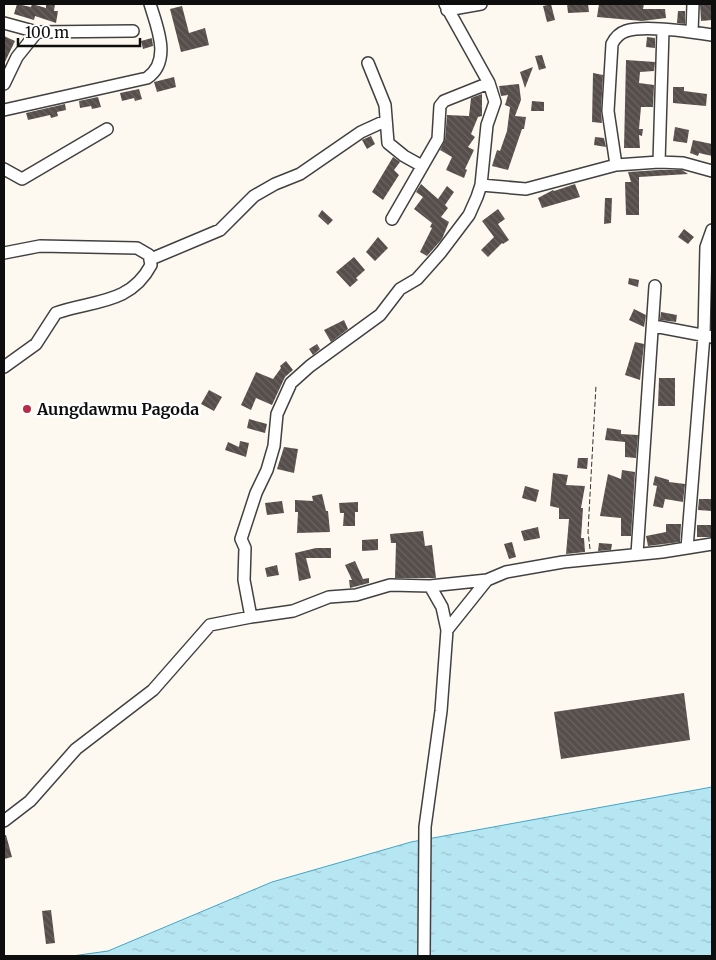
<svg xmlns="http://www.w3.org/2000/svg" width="716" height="960" font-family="Merriweather,serif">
  <defs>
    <pattern id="water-ripples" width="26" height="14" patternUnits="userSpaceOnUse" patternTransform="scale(1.25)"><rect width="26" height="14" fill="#b7e6f3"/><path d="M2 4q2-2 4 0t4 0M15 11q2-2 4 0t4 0" fill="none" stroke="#9cc4cf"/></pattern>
    <pattern id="building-back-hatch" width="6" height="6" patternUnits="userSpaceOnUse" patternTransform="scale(1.25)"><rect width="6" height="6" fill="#564e4b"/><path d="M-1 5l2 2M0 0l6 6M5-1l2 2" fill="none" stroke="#696361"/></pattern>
  </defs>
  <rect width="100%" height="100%" fill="#fef9f0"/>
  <path fill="url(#water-ripples)" stroke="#41a6c7" d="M712 787V956H72L108 951 272 882 411 842Z"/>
  <path fill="url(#building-back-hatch)" d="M17 4 31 7 32 4 46 8V4H55L54 11H58L56 23 35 16 34 20 14 14Z
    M551 4 555 20 547 22 543 6Z
    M567 4H588L589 12 568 13Z
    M599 4H644L643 9H665L666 18 642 21 597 17Z
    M700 4H712V20L701 21Z
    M182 6 189 33 205 28 209 45 181 52 170 9Z
    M678 11H685V24L677 23Z
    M4 36 15 41 4 64Z
    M647 37 655 38V48L646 47Z
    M152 38 153 46 143 49 141 41Z
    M542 55 546 68 539 70 535 56Z
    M626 60 655 62 654 71 640 72 639 83 654 85 653 107H641L639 129H643L642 136 639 135 640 148H624Z
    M533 67 525 88 520 72Z
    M593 73 603 75 601 111 602 123 592 122Z
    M174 77 176 87 157 92 154 82Z
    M519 84 521 100 515 116 526 117 524 129H522L508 170 492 166 497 150 500 151 507 131 510 107 505 105 508 95 501 96 499 86Z
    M673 87H684V91L707 94 706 106 673 103Z
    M139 89 142 99 135 101 134 98 122 101 120 93Z
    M482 94V116L478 117 471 134 475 137 468 147 474 150 465 169 467 170 464 178 446 170 452 157 440 150 445 140 447 115 469 116 471 98Z
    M98 97 101 107 92 109 91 106 80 108 79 101Z
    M532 101 544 102V111H531Z
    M65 104 66 110 57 112 58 116 51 118 50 115 28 120 26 113Z
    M675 127 689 130 687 143 673 141Z
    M371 136 375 144 367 149 362 140Z
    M595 137 604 138 606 147 594 145Z
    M693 140 712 144V156L699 153 698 156 690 153Z
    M393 157 400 162 394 170 399 175 383 200 372 192Z
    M659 170H682L688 174 639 177V215H626L625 182H631L628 172Z
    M421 184 438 199 447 186 454 192 445 205 448 208 441 217 449 222 442 239 427 256 420 252 432 228 430 227 432 223 414 209 423 197 416 192Z
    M575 184 580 197 542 208 538 198 553 190 554 191Z
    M605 198H612L611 223 604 224Z
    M498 209 505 219 498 224 509 240 503 244 502 243 488 257 481 250 494 237 482 221Z
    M322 210 333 220 328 225 318 216Z
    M684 229 694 237 688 244 678 237Z
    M378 237 388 248 375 261 366 252Z
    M354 257 365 270 356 278 358 280 350 287 336 272Z
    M629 278 639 280 638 287 628 284Z
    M634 309 646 315 644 327 629 320Z
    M661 312 677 315 676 322 660 320Z
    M344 320 348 329 331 342 324 330Z
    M635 342 644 344 640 380 625 375Z
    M317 344 320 349 313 355 309 349Z
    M286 361 293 370 285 377 272 405 256 398 251 410 241 405 256 372 273 379 281 368 280 366Z
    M659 378H675V406H658Z
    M209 390 222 397 214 411 201 404Z
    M249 419 267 424 265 433 247 428Z
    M607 428 621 430V434L638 435 636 458 625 457V442L605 440Z
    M240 441 249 443 246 457 225 450 228 442 239 447Z
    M284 447 298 449 294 473 277 469Z
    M578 458H588L587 469 577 468Z
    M622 470 635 472 631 536H621V518L600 516 608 474 621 479Z
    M553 473 568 475 566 485 585 486 581 508H583L581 538H584L585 552 566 554 569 519H559V508L550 506Z
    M655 476 669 480V482L685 484 683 502 665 499 663 508 653 506 657 486 653 485Z
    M525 486 539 490 536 502 522 498Z
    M322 494 326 511H328L330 532 297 533 298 512H295V500L313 501 312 496Z
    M699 499H712V511L698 510Z
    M282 501 284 513 267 515 265 503Z
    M358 502V512H355V526H343L344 513H340L339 503Z
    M666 524H681L680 542 648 546 646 536 666 532Z
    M697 525H712V537H697Z
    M538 527 540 538 524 541 521 531Z
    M423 531 425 546 432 545 436 578H395L396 543H391L390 534Z
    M378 539V550L362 551V540Z
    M512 542 516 557 509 559 504 544Z
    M599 543 612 544 611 550 598 551Z
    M316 548H331V558H306L311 578 299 581 295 553Z
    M355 561 363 579 369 578V583L350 588 349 580H352L345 565Z
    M277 565 279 575 267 577 265 568Z
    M684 693 690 740 561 759 554 712Z
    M4 835H6L12 857 4 859Z
    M51 910 55 943 46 944 42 911Z"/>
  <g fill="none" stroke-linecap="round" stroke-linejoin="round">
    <defs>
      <path id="minor" d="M447 10 481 4
        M4 23 37 32 133 31
        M692 32 693 4
        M368 63 385 105 388 143 404 156 422 166
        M4 84 17 57 37 32
        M4 110 147 78C172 61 157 27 150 4
        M659 162 663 30
        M616 165 608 111 612 44C615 38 620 33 626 31 644 25 693 32 712 35
        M4 169 22 179 107 129
        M481 185 526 189 616 165 659 162 683 163 712 171
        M392 219 438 139 440 106 444 101 489 83
        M4 253 40 246 137 248 149 255 151 265C130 305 92 300 56 313L36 344 4 367
        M151 259 220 230 254 196 275 184 300 174 361 132 385 121
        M654 326 712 337
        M687 548 704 335 706 247 712 230
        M637 554 655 286
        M430 586 442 607 447 630
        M251 617 293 611 329 597 356 595 390 585 430 586 487 580 506 572 563 562 662 552 712 544
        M4 821 30 801 76 749 153 690 210 625 251 617 244 580 245 548 241 539 256 493 267 470 274 446 277 414 291 383 310 366 380 315 400 289 417 279 441 252 469 215 477 197 481 185 487 125 495 102 489 83 445 4
        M424 955 425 827 441 711 447 630 487 580"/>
    </defs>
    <use href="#minor" stroke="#414141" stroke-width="14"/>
    <path stroke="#303030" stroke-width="1" stroke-dasharray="5 2.5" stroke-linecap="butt" d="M590 549 588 532 596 385"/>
    <use href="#minor" stroke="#fff" stroke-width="11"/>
  </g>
  <circle fill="#b82c49" stroke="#fff" stroke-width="2" cx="27" cy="409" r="5"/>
  <g text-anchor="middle" stroke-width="5" stroke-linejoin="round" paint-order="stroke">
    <g font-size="16" font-weight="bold" fill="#0e0e0e" stroke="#fff" text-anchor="start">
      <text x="37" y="415">Aungdawmu Pagoda</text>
    </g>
  </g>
  <rect width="716" height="960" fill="none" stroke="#0e0e0e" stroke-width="10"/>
  <path d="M18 38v8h122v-8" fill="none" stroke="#0e0e0e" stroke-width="2.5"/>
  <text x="25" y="38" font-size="15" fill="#0e0e0e" stroke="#ffffff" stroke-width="4" paint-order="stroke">100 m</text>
</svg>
